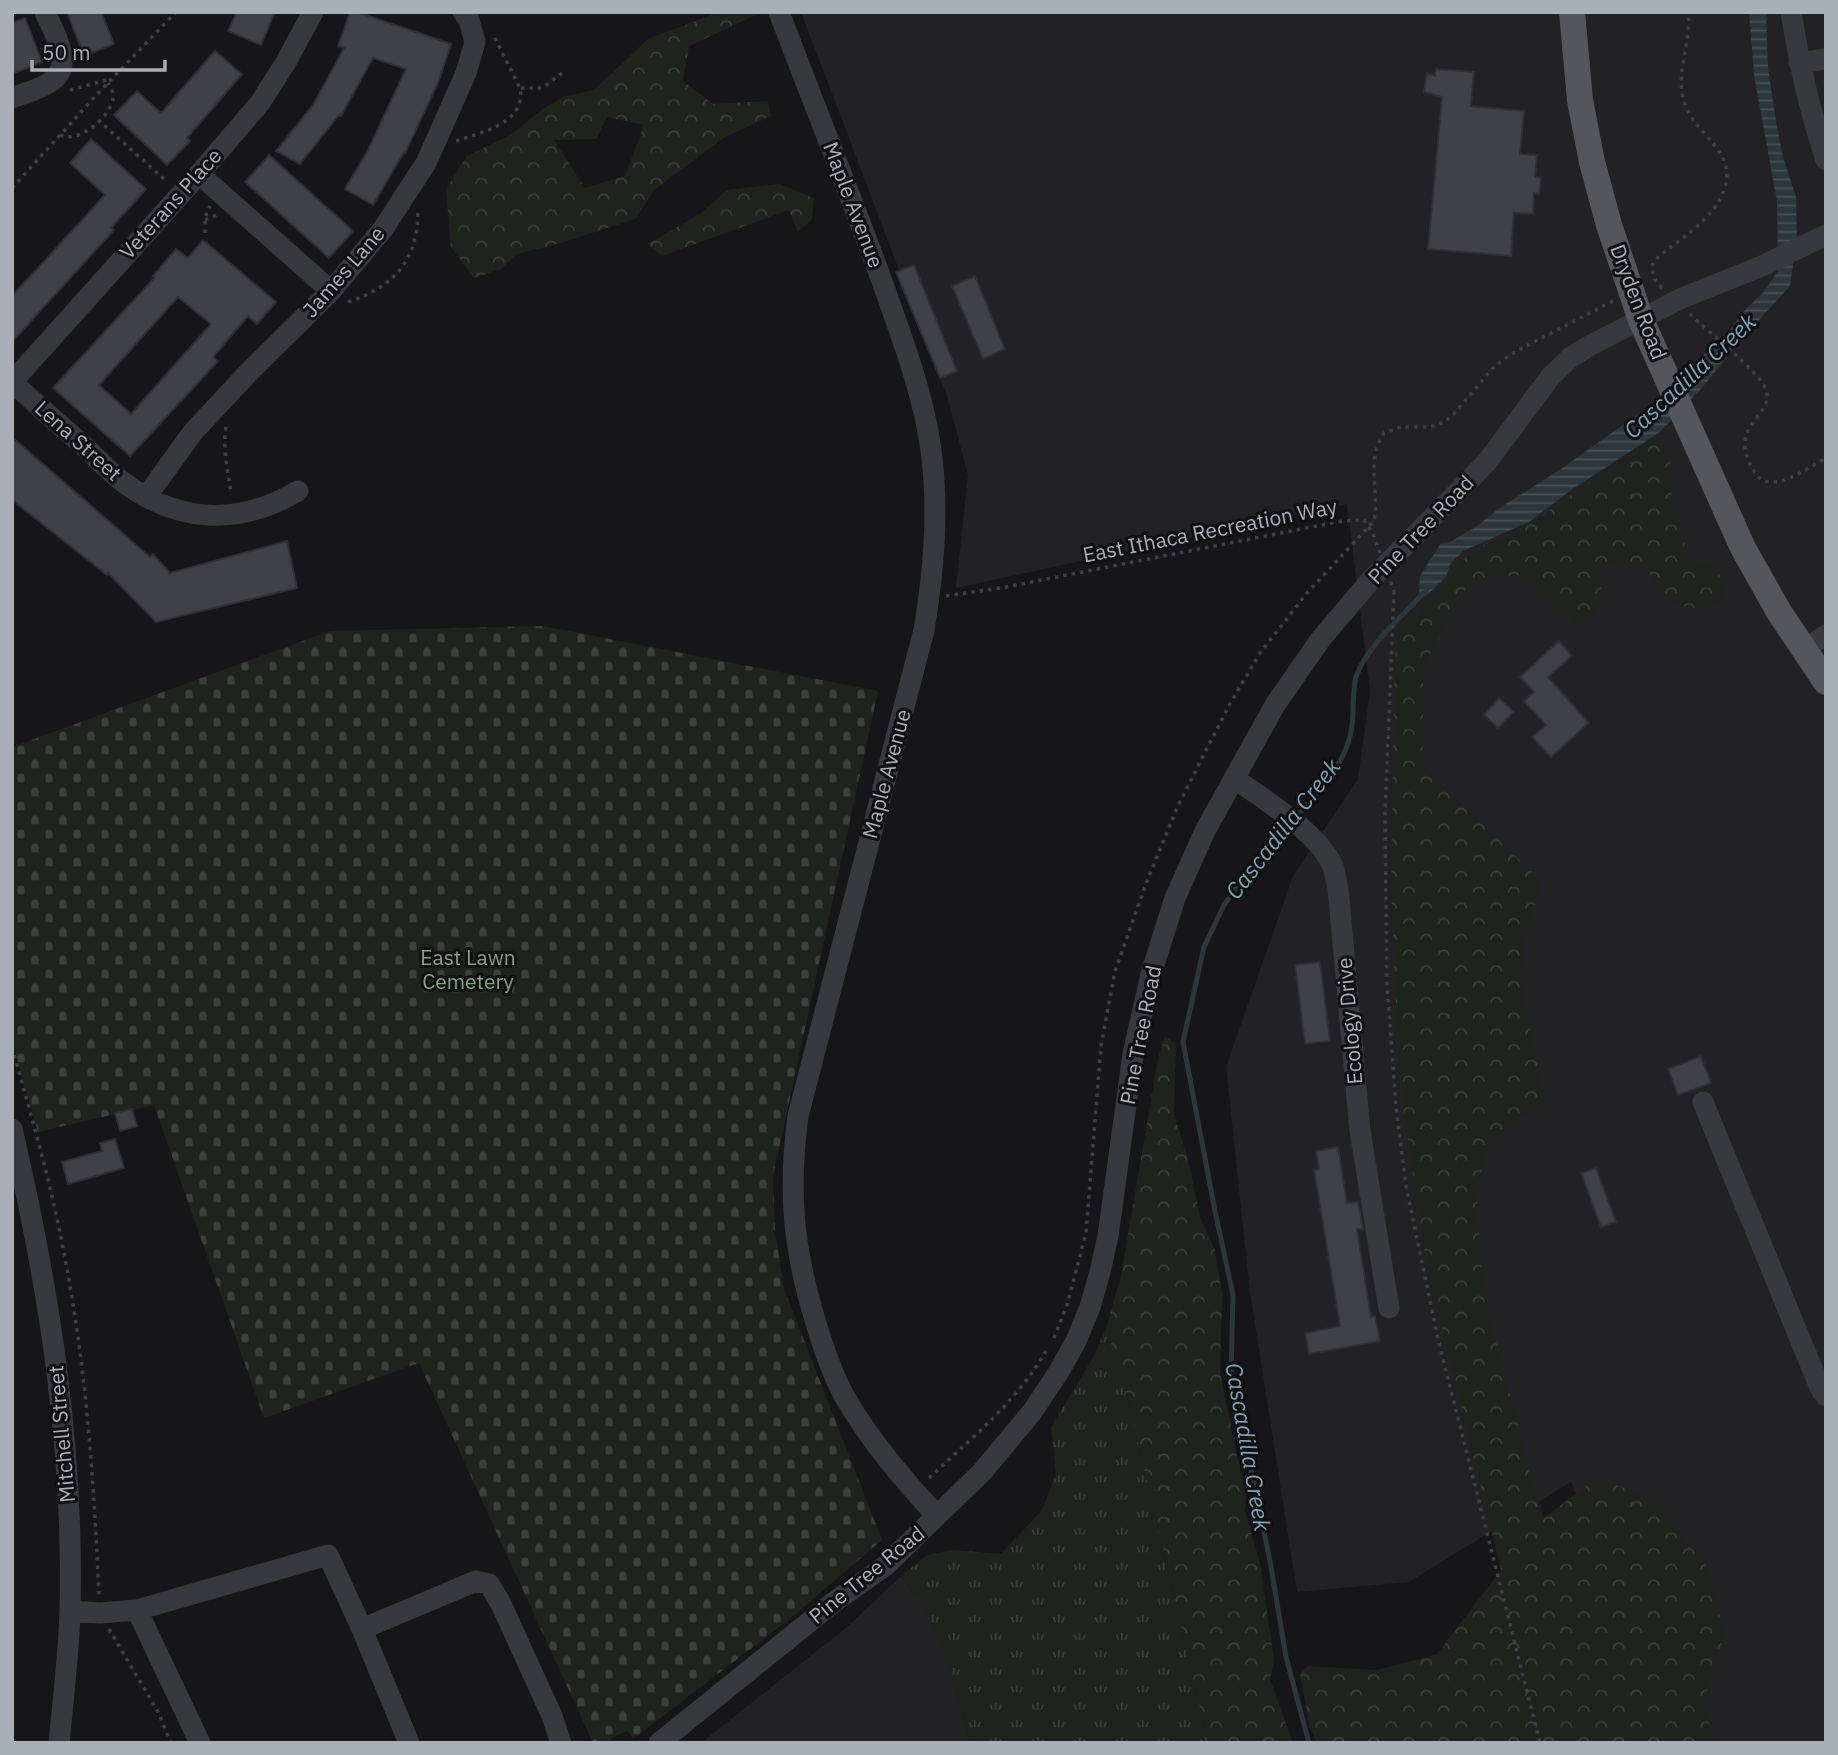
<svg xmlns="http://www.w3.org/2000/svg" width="1838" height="1755" font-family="'IBM Plex Sans',sans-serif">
  <defs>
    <pattern id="grass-tufts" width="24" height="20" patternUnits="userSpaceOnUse" patternTransform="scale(1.75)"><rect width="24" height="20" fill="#1c241c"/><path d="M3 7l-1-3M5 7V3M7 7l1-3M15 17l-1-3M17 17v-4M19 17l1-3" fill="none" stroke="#3a413b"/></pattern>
    <pattern id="forest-crowns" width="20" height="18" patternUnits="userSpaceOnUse" patternTransform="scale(1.75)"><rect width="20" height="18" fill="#1c241c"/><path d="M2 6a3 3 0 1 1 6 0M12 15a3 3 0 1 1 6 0" fill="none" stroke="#3a413b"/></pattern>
    <pattern id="cemetery-stones" width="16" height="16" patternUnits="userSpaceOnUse" patternTransform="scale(1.75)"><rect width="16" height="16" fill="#1c241c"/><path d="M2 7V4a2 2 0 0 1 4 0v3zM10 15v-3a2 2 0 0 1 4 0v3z" fill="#3a413b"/></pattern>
    <pattern id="water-rules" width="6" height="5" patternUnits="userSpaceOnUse" patternTransform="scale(1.75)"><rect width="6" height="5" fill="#2b373d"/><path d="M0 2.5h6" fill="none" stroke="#475157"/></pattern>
  </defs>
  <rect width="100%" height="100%" fill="#161618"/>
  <path fill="#222225" d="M801 12H1826V1743H1664L1571 1482 1409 1582 1297 1592 1250 1292 1226 1067 1293 876 1358 779 1370 691 1347 504 956 588 968 475 947 396Z
    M901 1576 923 1608 945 1653 970 1743H701L847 1627Z"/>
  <path fill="url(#grass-tufts)" d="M1106 1328 1125 1387 1208 1743H970L945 1653 923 1608 901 1576 927 1555 952 1550 1001 1554 1042 1510 1056 1474 1051 1427 1094 1356Z"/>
  <path fill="url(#forest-crowns)" fill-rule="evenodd" d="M719 12 758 14 689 46 683 81 713 104 768 101 771 116 725 137 654 190 635 219 554 245 517 254 501 269 474 278 451 247 446 189 467 156 512 134 544 108 563 97 594 90 648 39ZM607 117 644 125 625 176 585 188 554 140 596 139Z
    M779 184 814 198 812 219 798 232 789 210 662 256 648 244 701 213 727 190Z
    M1656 436 1670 462 1672 511 1692 564 1706 563 1721 577 1724 599 1713 607 1690 608 1663 597 1648 571 1622 560 1598 571 1603 594 1593 615 1576 625 1523 575 1487 577 1467 586 1446 623 1423 669V766L1542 882 1523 945 1521 980 1545 1103 1509 1127 1485 1153 1477 1193 1480 1257 1489 1313 1528 1466 1544 1518 1597 1477 1651 1499 1709 1569 1724 1635 1703 1706 1716 1743H1317L1310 1728 1300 1674 1307 1666 1378 1670 1437 1654 1501 1570 1434 1295 1424 1247 1404 1115 1398 1049 1391 888 1395 654 1398 634 1442 588 1463 559 1482 546 1522 529Z
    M1165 1036 1176 1043 1174 1114 1188 1160 1200 1217 1215 1250 1222 1294 1220 1373 1237 1457 1246 1485 1245 1511 1260 1563 1274 1660 1270 1679 1293 1743H1208L1125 1387 1106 1328 1121 1276 1158 1058Z"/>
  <path fill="url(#cemetery-stones)" d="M543 626 878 691 773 1176 775 1231 784 1289 882 1540 791 1618 633 1739 628 1731 611 1738 612 1743H593L419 1363 264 1418 154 1105 38 1132 12 1041V747L330 631Z"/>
  <path fill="url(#water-rules)" d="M1749 12H1766L1768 68 1776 121 1783 157 1796 197 1797 237 1790 286 1739 342 1701 389 1660 432 1574 488 1529 522 1463 551 1450 564 1446 577 1425 597 1419 593 1420 576 1441 543 1450 542 1477 526 1501 507 1561 469 1651 405 1731 329 1744 311 1763 293 1778 271 1777 201 1754 75Z"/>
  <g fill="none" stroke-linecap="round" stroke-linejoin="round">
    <path stroke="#2b373d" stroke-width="5" d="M1297 816C1321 789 1347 763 1352 726 1354 710 1352 692 1356 677 1366 646 1405 614 1427 589
      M1291 824 1253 865 1224 905 1204 947 1183 1042 1215 1211 1233 1295 1231 1374 1270 1561 1286 1657 1309 1743"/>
  </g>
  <path fill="#404145" stroke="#303034" stroke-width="2" fill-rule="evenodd" d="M67 12H101L114 44 84 56Z
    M237 12H275L261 45 228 31Z
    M350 12H357L451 44 438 83 405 153 404 152 373 205 345 189 368 150 406 69 373 58 341 116 339 115 300 164 276 151 313 105 344 48 338 46Z
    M25 18 42 62 12 74V23Z
    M215 51 242 74 187 138 190 141 167 165 114 115 137 91 161 113Z
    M1436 69 1474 72 1471 106 1524 111 1520 154 1537 155 1535 177 1541 178 1539 194 1534 193 1533 214 1514 213 1511 256 1428 249 1442 97 1424 92 1427 73 1435 76Z
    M91 139 146 189 111 228 114 230 12 342V296L105 195 70 163Z
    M269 155 353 231 329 258 245 182Z
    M203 240 276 302 257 324 248 316 213 357 218 361 130 456 53 388 155 277 153 276 176 249 188 258ZM178 297 211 324 131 414 99 385Z
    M914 265 957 371 940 378 896 272Z
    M975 276 1005 349 983 359 952 286Z
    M12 437 150 557 153 554 170 573 287 541 297 588 156 622 108 573 107 575 12 500Z
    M1559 641 1572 656 1548 677 1589 723 1551 757 1532 737 1546 725 1524 701 1534 692 1520 677Z
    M1499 698 1514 712 1498 728 1484 715Z
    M1320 962 1330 1041 1305 1044 1295 965Z
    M1701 1056 1711 1083 1678 1095 1668 1069Z
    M132 1109 137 1126 120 1131 115 1113Z
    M115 1139 124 1168 68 1184 62 1162 102 1151 100 1143Z
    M1338 1147 1347 1203 1358 1202 1363 1229H1357L1371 1317 1375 1316 1380 1341 1309 1354 1305 1333 1340 1326 1314 1170 1319 1169 1316 1151Z
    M1596 1168 1616 1222 1601 1227 1581 1173Z"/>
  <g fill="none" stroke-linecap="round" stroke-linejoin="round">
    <path stroke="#3d4045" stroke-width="3.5" stroke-dasharray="3.5 5" stroke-linecap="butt" d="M521 88H542L562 73
      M70 90 110 79
      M98 120 164 179
      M60 135C79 144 110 117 113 99 114 93 111 88 108 83
      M456 141C480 133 527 123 520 88L493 34
      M12 188 101 90 176 12
      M205 220 219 214
      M205 233V217L210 206
      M1662 288 1656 282 1651 267C1657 255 1669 249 1679 241 1693 230 1712 215 1720 199 1743 155 1701 140 1687 109 1672 78 1692 44 1688 12
      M348 302C394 287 418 260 418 211
      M1690 314C1707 331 1759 371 1766 390 1775 418 1724 424 1755 473 1771 497 1808 467 1826 458
      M226 427C222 451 229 472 231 495
      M1394 591 1385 815 1387 985 1396 1107 1406 1186 1438 1339 1540 1743
      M946 596 1006 587 1342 521 1364 520 1373 534
      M12 1047C31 1115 51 1183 64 1253 86 1364 94 1482 99 1596
      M1054 1338 1067 1305 1086 1233 1101 1046 1115 971 1147 881 1177 808 1205 752 1231 702 1260 653 1307 593 1374 521C1380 491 1365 461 1384 433L1401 427H1430L1442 423 1452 416 1492 369 1511 354 1613 301
      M929 1478C971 1439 1017 1401 1046 1351
      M109 1629 158 1712 171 1743"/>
    <path stroke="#37393e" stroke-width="21" d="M779 12C813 102 849 191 882 281 901 336 923 391 931 450 939 511 934 569 924 630L798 1116C788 1191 793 1247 815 1320 823 1347 832 1375 846 1399 871 1442 904 1480 937 1516
      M1791 12C1799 63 1810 112 1826 160
      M1799 63 1826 59
      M12 98C24 93 38 90 49 83 76 67 54 33 45 12
      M199 174 331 291
      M12 382 199 174 260 103 286 62 313 12
      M12 382C36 404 60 425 84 446 97 458 109 472 123 482 178 523 238 526 298 491
      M146 497 193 432 250 371 331 291 383 229 426 163 466 73 475 42 469 20 463 12
      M1803 650 1826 635
      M1234 778C1265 801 1317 831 1333 866 1335 873 1336 881 1338 888L1360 1131 1389 1308
      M1703 1102 1821 1390 1826 1396
      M12 1129C49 1287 74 1447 70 1610 69 1654 63 1699 59 1743
      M137 1610 200 1743
      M70 1611 100 1613 137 1610 328 1555 362 1629 409 1743
      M362 1629 476 1581 489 1584 501 1604 552 1716 561 1743
      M659 1743 834 1602 885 1566 982 1472 1032 1412 1058 1373 1076 1341 1090 1307 1100 1272 1108 1236 1133 1054 1151 974 1175 898 1205 831 1275 705 1320 640 1370 581 1487 462 1551 376 1570 358 1589 346 1682 298 1762 266 1826 235"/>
    <path stroke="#53565d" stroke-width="26" d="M1572 12 1580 100 1592 162 1609 225 1641 320 1743 548 1779 612 1826 682"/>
    <path stroke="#3d4045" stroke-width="3.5" stroke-dasharray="3.5 5" stroke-linecap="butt" d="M1373 534 1394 591"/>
  </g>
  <g text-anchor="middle" stroke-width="6" stroke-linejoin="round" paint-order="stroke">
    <g font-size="21" fill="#a7afb9" stroke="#111113">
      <text transform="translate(171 204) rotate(-48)" y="7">Veterans Place</text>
      <text transform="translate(853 205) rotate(69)" y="7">Maple Avenue</text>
      <text transform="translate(344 272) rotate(-49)" y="7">James Lane</text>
      <text transform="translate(1638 302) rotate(69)" y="7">Dryden Road</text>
      <text transform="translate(78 441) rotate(42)" y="7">Lena Street</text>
      <text transform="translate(1421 530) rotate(-46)" y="7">Pine Tree Road</text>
      <text transform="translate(1210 531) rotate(-11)" y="7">East Ithaca Recreation Way</text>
      <text transform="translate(887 774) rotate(-75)" y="7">Maple Avenue</text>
      <text transform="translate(1350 1021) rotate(-95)" y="7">Ecology Drive</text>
      <text transform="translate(1141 1035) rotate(-79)" y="7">Pine Tree Road</text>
      <text transform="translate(62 1434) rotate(-95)" y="7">Mitchell Street</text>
      <text transform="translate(867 1575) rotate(-39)" y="7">Pine Tree Road</text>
    </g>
    <g font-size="21" fill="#7fa67d" stroke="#111113">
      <text x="468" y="965">East Lawn<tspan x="468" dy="24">Cemetery</tspan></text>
    </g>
    <g font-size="23" font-style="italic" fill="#7ca2b7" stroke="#111113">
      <text transform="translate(1690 376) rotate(-43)" y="8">Cascadilla Creek</text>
      <text transform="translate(1283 829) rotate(-52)" y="8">Cascadilla Creek</text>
      <text transform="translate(1248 1447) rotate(80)" y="8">Cascadilla Creek</text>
    </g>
  </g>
  <rect width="1838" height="1755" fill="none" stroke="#a7afb9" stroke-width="28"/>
  <path d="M32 60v10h133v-10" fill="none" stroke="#a7afb9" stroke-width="3.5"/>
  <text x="42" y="60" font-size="21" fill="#a7afb9" stroke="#111113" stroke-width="5" paint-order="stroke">50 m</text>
</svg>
